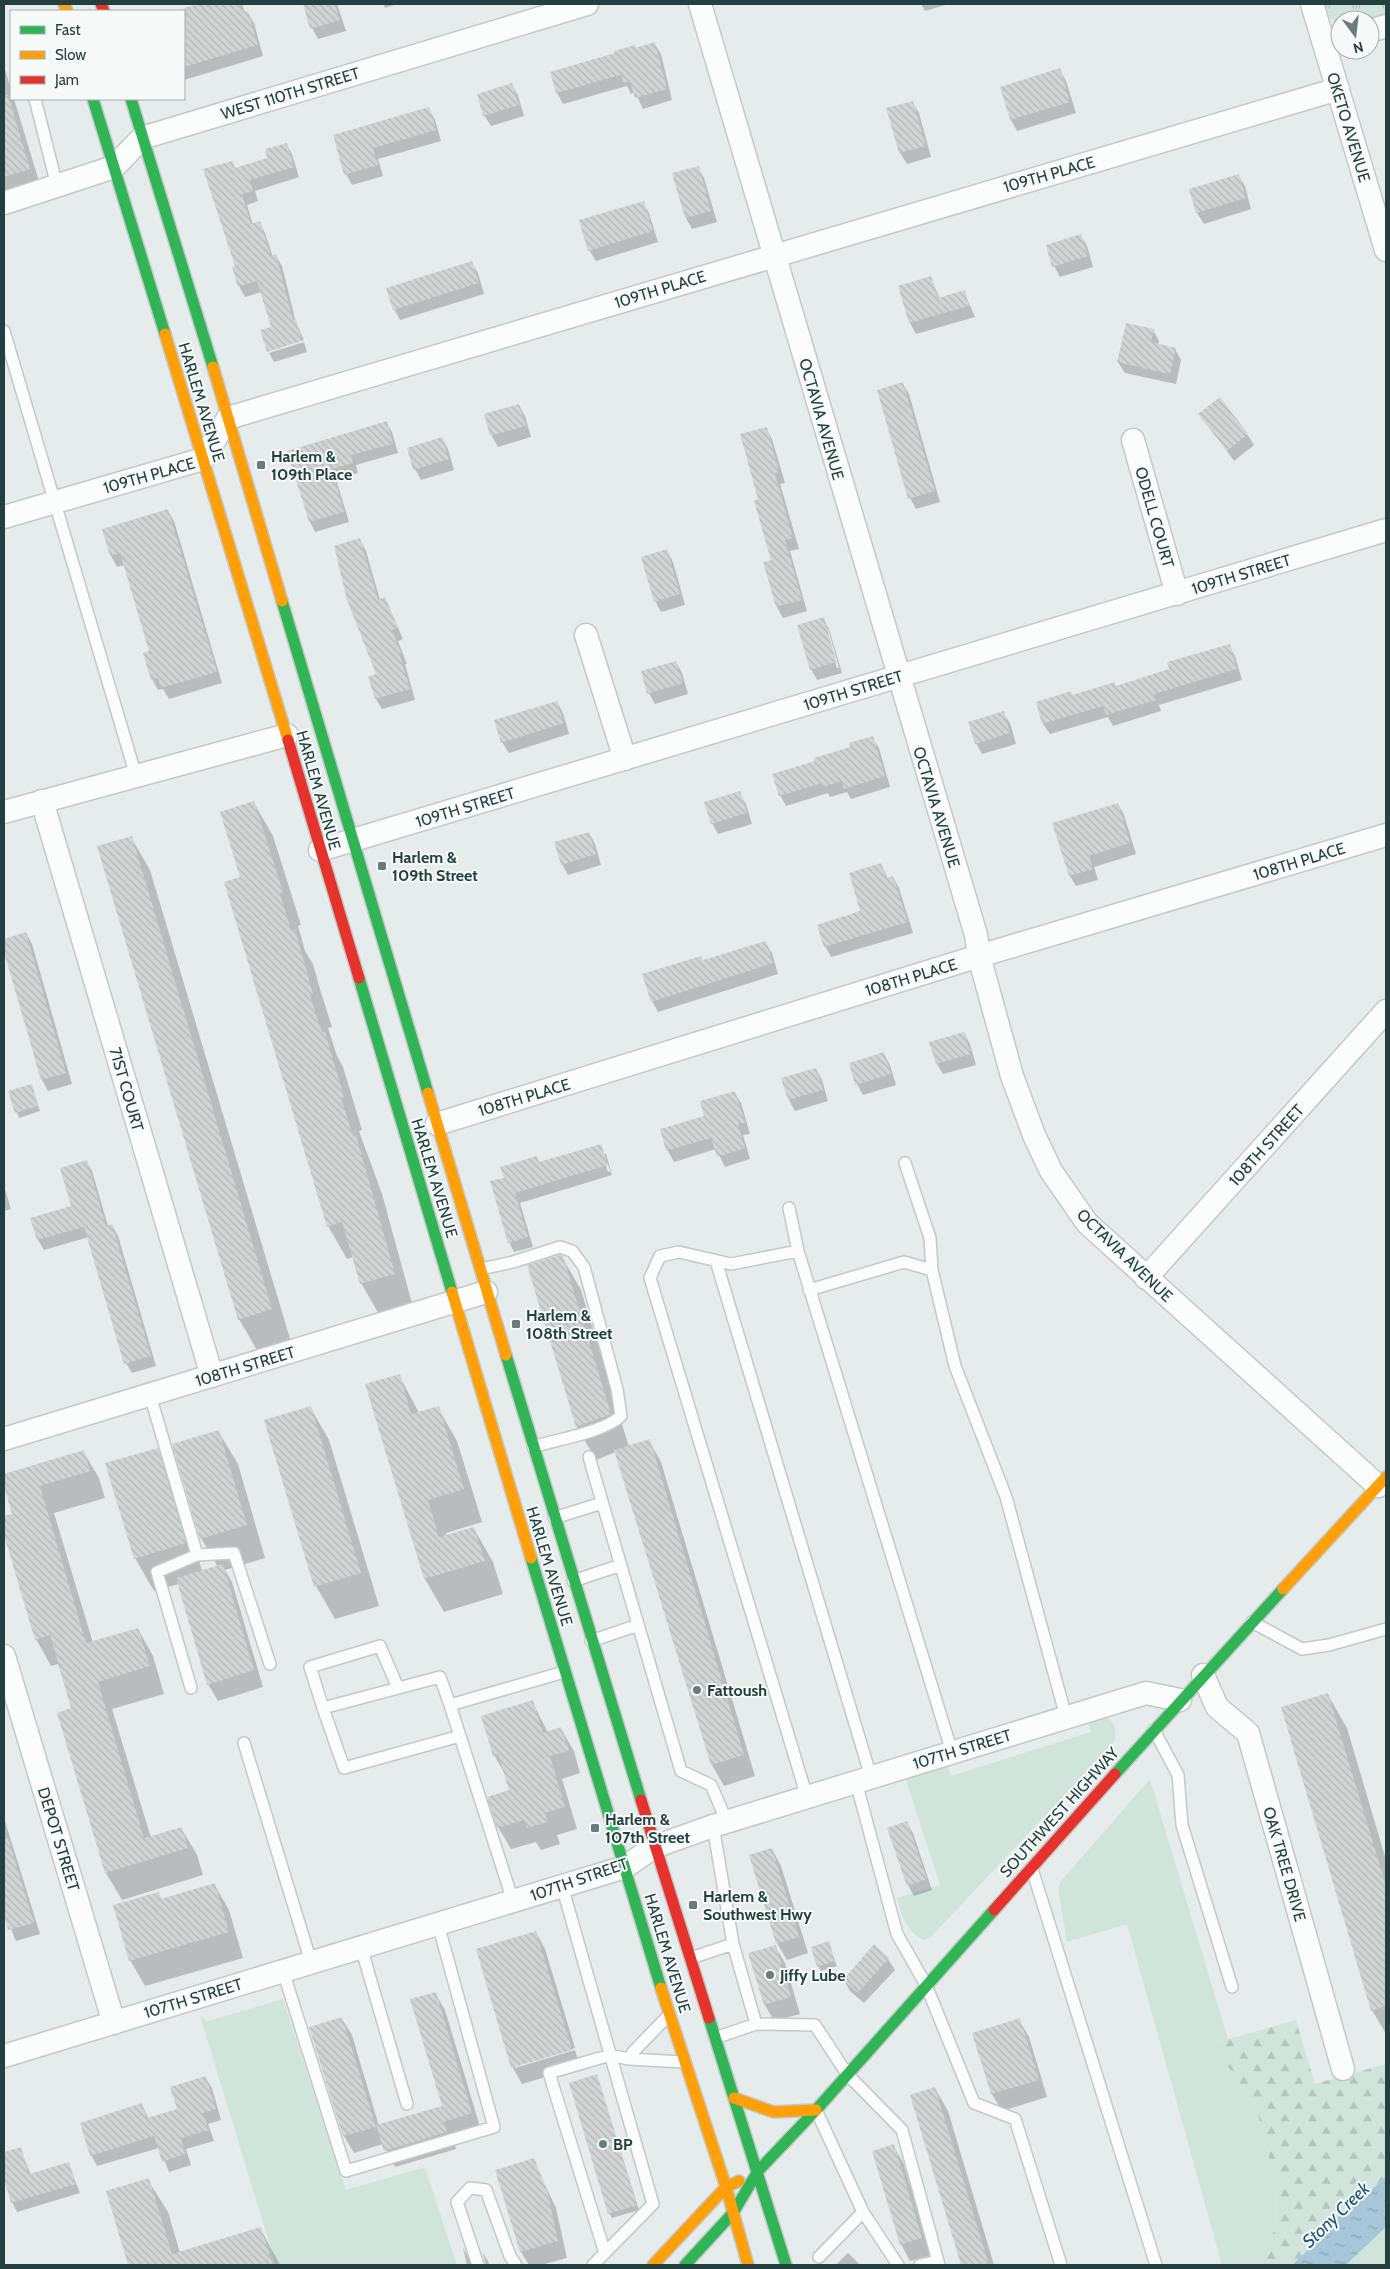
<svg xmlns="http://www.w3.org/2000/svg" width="1390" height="2269" font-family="Cabin,sans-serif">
  <defs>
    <pattern id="forest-firs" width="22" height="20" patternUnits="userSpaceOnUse" patternTransform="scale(1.25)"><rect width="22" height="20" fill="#d0e4dc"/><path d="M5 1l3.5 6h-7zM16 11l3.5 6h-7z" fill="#b2c5be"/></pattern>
    <pattern id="park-tufts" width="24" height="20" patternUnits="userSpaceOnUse" patternTransform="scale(1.25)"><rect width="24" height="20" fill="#d0e4dc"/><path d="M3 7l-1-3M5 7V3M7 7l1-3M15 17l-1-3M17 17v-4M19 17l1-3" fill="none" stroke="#b2c5be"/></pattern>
    <pattern id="water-ripples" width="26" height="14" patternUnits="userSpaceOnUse" patternTransform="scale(1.25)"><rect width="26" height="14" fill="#a8c6da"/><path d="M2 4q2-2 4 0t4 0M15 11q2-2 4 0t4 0" fill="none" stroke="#88a2b2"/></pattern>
    <pattern id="building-back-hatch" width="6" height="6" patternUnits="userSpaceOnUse" patternTransform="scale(1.25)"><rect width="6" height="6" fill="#d0d5d4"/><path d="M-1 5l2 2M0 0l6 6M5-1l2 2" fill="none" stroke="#b2b8b7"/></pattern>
  </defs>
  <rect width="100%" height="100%" fill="#e6eceb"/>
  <path fill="#d0e4dc" d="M1102 1715C1115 1720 1117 1729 1115 1741L930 1938 923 1940C905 1930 902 1916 897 1898L940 1885 904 1774 946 1761 951 1776 1091 1732 1086 1717Z
    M1150 1779 1228 2039 1211 2044 1234 2074 1257 2112 1277 2187 1276 2228 1252 2265H1222L1127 1924 1067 1942 1058 1888 1061 1881Z
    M283 1999 346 2190 425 2167 457 2265H276L200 2016 208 2021Z
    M1386 2227V2265H1346Z"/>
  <path fill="url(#forest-firs)" d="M1296 2020 1315 2084 1386 2064V2176L1292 2265H1252L1276 2228 1277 2187 1257 2112 1234 2074 1211 2044Z"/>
  <path fill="url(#park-tufts)" d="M1325 4H1386V17L1370 20H1340V26L1328 16Z"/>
  <path fill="url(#water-ripples)" d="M1386 2176V2227L1346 2265H1292Z"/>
  <path fill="#0003" fill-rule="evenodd" d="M204 4H242L245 13 247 12 254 23 263 56 184 80V11H178Z
    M304 4H337L346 31 318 39 312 28Z
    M383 4H397L385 8Z
    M921 4H949L925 11Z
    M654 43 661 54 672 100 643 109 635 92 631 94 627 86 563 104 557 93 551 72Z
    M4 66 11 89V99H14L42 191 4 203Z
    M1060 70 1066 81 1076 113 1017 131 1011 120 1001 88Z
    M511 84 518 95 524 116 491 126 484 115Z
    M912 102 919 113 931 157 907 164 900 153 888 109Z
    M429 109 435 120 441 141 378 159 383 176 352 185 346 174 334 136Z
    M286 144 292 154 299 177 255 191 258 201 247 205 253 225 260 223 265 233 273 257 276 256 282 266 296 323 304 340 268 350V352L262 331 272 327 262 292 245 297 239 286 232 162 236 169 269 159Z
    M698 167 704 178 717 222 692 229 686 218 674 174Z
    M1238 175 1245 186 1251 209 1204 224 1197 213 1190 190Z
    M643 202 649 213 658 242 596 261 589 250Z
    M1081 236 1087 246 1093 267 1060 277 1054 266Z
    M471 262 478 273 484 294 400 320 394 309Z
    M931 278 940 299 964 292 975 317 916 334 910 323 899 287Z
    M1153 330 1159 341 1158 345 1175 349 1181 360 1176 384 1125 373 1118 362Z
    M304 342 307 352 274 362 269 353Z
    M902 383 909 394 940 502 916 509 910 498Z
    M519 405 525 416 531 437 498 447 492 436 485 415Z
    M1200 414 1247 434 1254 445 1234 461Z
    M386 423 392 432 398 453 356 465 358 473 336 479 349 522 315 532 310 522 289 452Z
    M766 428 772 439 785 483 780 484 799 549 790 551 807 611 783 618 777 607 764 563 772 561 760 500Z
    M442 438 448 449 454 470 421 480 415 469Z
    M168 511 174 521 222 683 169 699 163 689 158 690 152 679 151 652 125 565 117 567 111 556 103 530Z
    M360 540 366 551 380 600 385 598 403 639 398 641 407 664H405L415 700 382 709 376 699 378 675Z
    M667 551 673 562 685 605 661 612 655 601Z
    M823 619 829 629 842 673 817 680 811 669ZM826 629H828L839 668H837Z
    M1229 645 1235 656 1242 680 1159 705 1161 711 1113 726 1108 717 1050 734 1043 724 1072 696 1116 687 1171 670Z
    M676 662 682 673 688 694 655 704 649 693Z
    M557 702 563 713 569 734 509 753 502 742Z
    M1003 713 1010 723 1016 744 982 754 976 743Z
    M872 738 879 748 890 787 851 799 847 792 830 797 828 793 786 806 780 795 816 762Z
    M739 793 746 804 752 824 718 834 712 823Z
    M254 803 273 836 301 925 298 926 305 951 313 964 320 989 332 1027 328 1028 337 1056 343 1067 362 1130 359 1131 382 1194 413 1307 380 1316 361 1283 353 1257 347 1259 328 1226 241 878Z
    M1118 804 1124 815 1136 854 1094 867 1098 880 1076 886 1070 876Z
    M589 833 595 844 601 865 568 875 562 864Z
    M131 837 150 870 291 1342 258 1352 239 1319Z
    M881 864 888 879 893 877 899 888 913 933 831 957 825 946 862 912Z
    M26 933 32 944 72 1084 48 1091 42 1080 4 948V940Z
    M765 943 772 953 778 974 658 1012 652 1001 703 962Z
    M964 1033 970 1044 976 1065 943 1074 937 1064Z
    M884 1054 890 1065 896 1085 863 1095 857 1084Z
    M816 1069 822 1080 828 1101 795 1111 789 1100 783 1079Z
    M31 1085 40 1111 19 1118 10 1091Z
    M734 1092 741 1103 750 1134 743 1135 750 1159 725 1167 716 1149 674 1162 668 1151 661 1130 706 1116Z
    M600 1145 612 1175 520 1203 533 1247 514 1252 509 1242 505 1178 540 1163ZM603 1154H606L611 1171 608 1172Z
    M86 1161 92 1171 108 1226 112 1225 118 1236 156 1366 132 1373 126 1363 89 1237 44 1250 38 1240 32 1219 72 1207Z
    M4 1186 11 1209 4 1211Z
    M562 1257 581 1290 629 1447 649 1441 661 1462 755 1776 724 1786 712 1765 616 1452 596 1460 577 1427 529 1266Z
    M399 1375 419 1413 438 1408 457 1441 482 1522 446 1533 447 1536 474 1529 493 1562 503 1594 444 1612 425 1579 367 1385Z
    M310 1407 329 1440 379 1606 335 1619 316 1586Z
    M218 1431 238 1464 265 1558 225 1570 232 1582 263 1687 218 1701 208 1684 179 1584 154 1591 135 1558 157 1449 176 1482 202 1571 218 1567 201 1538Z
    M83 1451 99 1478 105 1498 54 1513 93 1643 138 1629 153 1656 164 1694 112 1709 151 1838 181 1828 197 1855 203 1875 122 1900 106 1873 58 1714 73 1709 58 1664 51 1666 36 1639 4 1531V1518L14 1515 4 1475Z
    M1328 1695 1347 1728 1386 1860V2034L1372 2010Z
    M532 1701 548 1733 561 1729 574 1751 580 1773 562 1779 577 1829 557 1835 560 1844 541 1850 536 1842 511 1849 498 1827 510 1791 505 1774 494 1755Z
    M4 1818 40 1934 16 1941 4 1912Z
    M907 1823 913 1833 932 1890 914 1896 908 1885Z
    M772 1849 781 1866 808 1953 787 1960 777 1943Z
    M214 1884 229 1910 243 1958 145 1986 130 1960 159 1894 162 1900Z
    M536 1932 545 1949 575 2048 515 2066V2068L575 2050 580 2067 522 2084 513 2068 477 1950Z
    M828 1943 837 1966 821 1971 818 1966Z
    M775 1946 785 1963 800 2014 774 2021 765 2005 749 1954Z
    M888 1959 895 1970 864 2003 850 1991 844 1980Z
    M435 1993 445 2010 481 2130 453 2138 456 2149 395 2167 383 2144 354 2153 344 2136 310 2028 342 2019 352 2035 379 2126 443 2107Z
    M1019 2020 1029 2037 1047 2097 1002 2111 992 2094 974 2034Z
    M597 2076 639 2210 612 2218 609 2213Z
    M205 2077 212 2088 221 2120 208 2124 214 2141 186 2149 191 2165 169 2172 159 2148 97 2166 91 2155 142 2105 149 2119 178 2110Z
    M935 2088 948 2111 994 2265H963L911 2096Z
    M893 2146 903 2162 931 2255 910 2261 901 2244Z
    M20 2148 31 2175 68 2163 80 2193 17 2212 12 2202 4 2175V2153Z
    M533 2160 556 2208 567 2258 541 2265H529L521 2252 497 2171Z
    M148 2180 168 2212 180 2253 260 2228 280 2265H129L107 2192Z
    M463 2248 473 2265H467Z
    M483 2253 488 2261 489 2265H486Z
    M848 2253 860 2265H836Z"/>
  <path fill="url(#building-back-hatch)" d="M199 4H240L243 12 248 11 258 45 184 67V8Z
    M303 4H335L340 20 310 29Z
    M655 42 667 89 635 98 630 81 624 83 621 75 556 93 550 72 615 53 614 51 635 45 636 48Z
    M1060 68 1070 102 1010 120 1000 87Z
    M512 83 519 105 483 116 477 94Z
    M4 95H8L30 169 4 177Z
    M913 101 926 146 899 153 886 108Z
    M429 107 436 130 373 148 378 165 344 175 333 135Z
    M287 143 294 167 250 180 253 191 242 194 251 224 260 221 271 256 276 254 293 320 296 319 302 341 267 352 260 330 271 327 257 281 238 287 232 267 235 266 203 169 232 161 235 168 267 158 265 149Z
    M699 166 711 211 685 218 672 173Z
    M1239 174 1246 198 1196 213 1189 189Z
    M644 201 653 231 588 251 579 220Z
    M1081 234 1088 256 1052 267 1046 245Z
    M472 261 479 283 393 310 386 288Z
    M931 276 938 298 965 290 969 306 909 323 898 286Z
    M1126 323 1154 329 1151 342 1176 348 1170 374 1117 362Z
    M903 382 935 491 908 499 877 390Z
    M1220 397 1248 434 1227 451 1198 414Z
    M519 404 526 426 490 436 484 414Z
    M387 421 393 444 351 455 353 463 332 469 344 512 309 522 287 451Z
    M767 427 779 472 775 473 793 538 785 540 802 600 776 607 763 562 771 560 754 501 758 499 740 434Z
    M442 437 449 459 413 470 407 448Z
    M168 509 217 672 161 688 158 678 151 680 143 653 149 651 120 553 110 556 102 529Z
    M360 538 378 600 385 597 398 628 392 630 401 653H399L410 689 375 699 368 677 376 674 347 600 334 546Z
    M667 549 680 594 654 602 641 557Z
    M824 617 836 662 810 670 797 625Z
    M1230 644 1237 669 1154 694 1156 700 1106 715 1103 706 1042 724 1036 702 1071 691 1072 695 1115 682 1116 686 1169 669 1167 662Z
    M676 661 683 683 647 694 641 671Z
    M557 701 564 723 501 743 494 720Z
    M1004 711 1010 733 975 744 968 722Z
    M873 736 885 776 844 789 841 781 823 787 822 783 779 796 772 774 815 761 814 758 850 747 849 743Z
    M740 791 747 813 711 824 704 802Z
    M254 801 283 892 280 893 291 931 295 929 302 955 313 994 310 995 322 1033 325 1032 344 1097 341 1098 353 1136 356 1135 363 1160 395 1274 360 1284 342 1222 327 1227 224 882 240 877 220 812Z
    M1118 803 1130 843 1089 856 1093 869 1069 876 1052 823Z
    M589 832 596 854 561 865 554 842Z
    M132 836 272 1309 238 1320 97 846Z
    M881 863 886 878 893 876 908 922 824 947 817 925 860 911 849 873Z
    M26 932 66 1073 41 1080 4 952V939Z
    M766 941 773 963 651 1002 642 974 701 956 703 960Z
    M964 1032 971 1054 936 1064 929 1042Z
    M884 1052 891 1074 855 1085 849 1063Z
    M816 1068 823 1090 788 1100 781 1078Z
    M32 1084 38 1106 15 1113 8 1091Z
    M735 1091 745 1123 738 1124 745 1148 717 1157 711 1138 666 1151 660 1129 704 1116 700 1101Z
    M601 1144 608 1165 515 1193 528 1237 508 1243 490 1181 504 1178 500 1167 537 1156 539 1162Z
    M87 1160 106 1226 112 1224 151 1356 124 1364 84 1227 37 1240 30 1218 71 1206 60 1168Z
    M560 1255 563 1256 611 1414 576 1427 527 1265Z
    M400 1374 411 1414 439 1406 464 1489 428 1500 439 1537 474 1527 485 1561 424 1579 365 1384Z
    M311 1406 361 1573 314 1587 264 1420Z
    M219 1430 247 1525 200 1539 172 1444Z
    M650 1439 744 1755 711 1765 614 1450Z
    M158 1448 186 1543 134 1559 105 1463Z
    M84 1450 90 1471 40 1486 86 1643 138 1628 150 1666 98 1682 144 1838 182 1827 188 1848 105 1873 57 1713 71 1708 50 1635 35 1640 4 1535V1516L12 1514 4 1486V1474Z
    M223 1564 254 1670 207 1685 176 1578Z
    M1328 1693 1386 1886V2006L1371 2011 1281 1707Z
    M533 1700 543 1733 561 1727 569 1751 550 1756 565 1807 545 1813 548 1822 527 1828 524 1820 497 1828 487 1797 509 1790 498 1754 493 1756 481 1716Z
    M907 1821 927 1879 907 1886 887 1828Z
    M8 1838 34 1923 8 1930 4 1916V1839Z
    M772 1848 799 1937 776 1944 749 1855Z
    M215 1883 229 1932 129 1961 113 1905 159 1892 161 1899Z
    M536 1931 572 2050 511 2068 476 1949Z
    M829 1941 835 1961 817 1967 811 1947Z
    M874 1944 889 1958 858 1993 843 1980Z
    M776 1945 791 1997 764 2005 748 1953Z
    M436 1992 472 2113 444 2122 447 2132 384 2151 376 2125 442 2106 410 1999Z
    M342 2017 376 2127 343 2136 309 2027Z
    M1020 2018 1039 2080 991 2094 972 2033Z
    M597 2074 637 2205 608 2214 569 2083Z
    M206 2076 216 2109 203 2113 209 2130 181 2138 185 2154 162 2162 154 2136 90 2156 80 2123 142 2103 147 2118 177 2109 170 2087Z
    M935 2087 989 2265H961L910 2095Z
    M894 2144 922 2238 900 2245 872 2151Z
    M21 2147 29 2174 69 2162 76 2184 11 2203 4 2179V2152Z
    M534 2158 547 2190 558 2241 520 2252 495 2170Z
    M149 2178 172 2254 261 2227 273 2265H128L106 2191Z"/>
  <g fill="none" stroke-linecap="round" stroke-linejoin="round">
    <defs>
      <path id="lane" d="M35 99 57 186
        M4 331 136 776
        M905 1163 930 1238 932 1270 955 1366 1006 1497 1066 1717
        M789 1208 798 1251 952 1752
        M798 1251 731 1264 679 1252 660 1256 650 1278 807 1797
        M716 1261 871 1777
        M481 1269 513 1262 560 1247 572 1251 584 1267 617 1389 621 1416C602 1433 558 1439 533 1447
        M809 1290 904 1262 932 1270
        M150 1395 197 1555
        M589 1457 681 1771 711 1785 727 1822
        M554 1518 602 1503
        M573 1581 621 1565
        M1252 1622 1302 1649 1329 1645 1386 1629
        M591 1641 638 1625
        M191 1688 157 1572 197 1555 234 1553 270 1664
        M398 1688 380 1646 310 1667 323 1708 440 1677 450 1705 564 1672
        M450 1705 513 1901
        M323 1708 344 1768 460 1736
        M1154 1730 1178 1775 1182 1825 1232 1987
        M244 1743 311 1962
        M856 1782 897 1934 926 1985 974 2103 1015 2119 1061 2265
        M1032 1869 1156 2265
        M562 1886 653 2204 593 2265
        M733 1944 756 2024
        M361 1947 407 2104
        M691 1958 733 1944 713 1826
        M283 1971 346 2171 494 2127 438 1924
        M668 2016 634 2051 629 2059 683 2062
        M715 2038 756 2024 815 2025 847 2074 902 2130 939 2265
        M816 2110 863 2212 898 2265
        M605 2253 549 2073 610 2055 629 2059
        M819 2257 863 2212
        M478 2265 457 2202 470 2188 486 2190 510 2256 516 2265
        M920 2265 938 2261"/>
      <path id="street" d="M700 4 976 935 979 956 1012 1076 1034 1135 1051 1171 1087 1223 1378 1486
        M1312 4 1386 250
        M1370 31 1386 26
        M4 203 114 167 142 138 587 4
        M1133 440 1177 594
        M4 517 203 459 228 418 1338 89
        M586 635 625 759
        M42 801 212 1376
        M4 812 287 735
        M320 850 1386 530
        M437 1124 979 956 1386 835
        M1146 1278 1386 1011
        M4 1439 486 1292
        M4 1656 114 2023
        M1203 1675 1217 1707 1248 1733 1343 2069
        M4 2056 625 1867 654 1847 713 1826 1146 1693 1180 1700"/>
      <path id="fast" d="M93 99 165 334
        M131 99 213 367
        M282 601 428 1093
        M359 978 452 1292
        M506 1355 641 1800
        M531 1558 661 1988
        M1115 1774 1283 1589
        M709 2018 786 2265
        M685 2265 733 2213 758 2171 816 2110 994 1910"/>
      <path id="slow" d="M64 4 67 11
        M165 334 288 740
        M213 367 282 601
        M428 1093 506 1355
        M452 1292 531 1558
        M1283 1589 1386 1477
        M661 1988 726 2187 748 2265
        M734 2098 774 2112 816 2110
        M653 2265 726 2187 739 2181"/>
      <path id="jam" d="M101 4 104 11
        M288 740 359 978
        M641 1800 709 2018
        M994 1910 1115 1774"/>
    </defs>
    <use href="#lane" stroke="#c3c9c8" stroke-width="14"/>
    <use href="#street" stroke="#c3c9c8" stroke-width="25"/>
    <use href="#fast" stroke="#c2caca" stroke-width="14"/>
    <use href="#slow" stroke="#c2caca" stroke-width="14"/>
    <use href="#jam" stroke="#c2caca" stroke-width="14"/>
    <use href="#lane" stroke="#fbfcfc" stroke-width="11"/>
    <use href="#street" stroke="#fbfcfc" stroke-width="22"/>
    <use href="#fast" stroke="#30b455" stroke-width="11"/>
    <use href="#slow" stroke="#ff9f0a" stroke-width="11"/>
    <use href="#jam" stroke="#e5322d" stroke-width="11"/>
  </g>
  <g fill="#677c7b" stroke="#f5faf9" stroke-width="2">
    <rect x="256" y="460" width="10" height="10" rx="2.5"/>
    <rect x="377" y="861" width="10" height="10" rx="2.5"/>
    <rect x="511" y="1319" width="10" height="10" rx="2.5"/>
    <circle cx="697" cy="1690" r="5"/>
    <rect x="590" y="1823" width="10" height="10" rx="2.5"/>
    <rect x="688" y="1900" width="10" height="10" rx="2.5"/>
    <circle cx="770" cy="1975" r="5"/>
    <circle cx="603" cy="2144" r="5"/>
  </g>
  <g text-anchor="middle" stroke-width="4" stroke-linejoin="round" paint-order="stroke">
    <g font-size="16" fill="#233f3f" stroke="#f5faf9">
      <text transform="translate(290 93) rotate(-17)" y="6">WEST 110TH STREET</text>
      <text transform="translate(1349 127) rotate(73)" y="6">OKETO AVENUE</text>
      <text transform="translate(1049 174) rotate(-16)" y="6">109TH PLACE</text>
      <text transform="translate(660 289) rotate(-17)" y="6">109TH PLACE</text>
      <text transform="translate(202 402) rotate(73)" y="6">HARLEM AVENUE</text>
      <text transform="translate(822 419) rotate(74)" y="6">OCTAVIA AVENUE</text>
      <text transform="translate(149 475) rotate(-16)" y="6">109TH PLACE</text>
      <text transform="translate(1155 517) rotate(74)" y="6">ODELL COURT</text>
      <text transform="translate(1241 574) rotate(-17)" y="6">109TH STREET</text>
      <text transform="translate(853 690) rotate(-17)" y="6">109TH STREET</text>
      <text transform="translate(319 790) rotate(74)" y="6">HARLEM AVENUE</text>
      <text transform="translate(465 807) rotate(-17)" y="6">109TH STREET</text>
      <text transform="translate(937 807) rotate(73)" y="6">OCTAVIA AVENUE</text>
      <text transform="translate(1299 861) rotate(-17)" y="6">108TH PLACE</text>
      <text transform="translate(911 977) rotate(-17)" y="6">108TH PLACE</text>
      <text transform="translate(127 1089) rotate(74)" y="6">71ST COURT</text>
      <text transform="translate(524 1097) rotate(-17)" y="6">108TH PLACE</text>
      <text transform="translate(1266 1145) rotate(-48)" y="6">108TH STREET</text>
      <text transform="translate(435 1178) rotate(73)" y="6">HARLEM AVENUE</text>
      <text transform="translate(1125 1255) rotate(44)" y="6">OCTAVIA AVENUE</text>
      <text transform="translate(245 1366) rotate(-17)" y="6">108TH STREET</text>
      <text transform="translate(550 1566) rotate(73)" y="6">HARLEM AVENUE</text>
      <text transform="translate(962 1749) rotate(-17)" y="6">107TH STREET</text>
      <text transform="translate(1059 1812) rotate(-48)" y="6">SOUTHWEST HIGHWAY</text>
      <text transform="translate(59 1839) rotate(73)" y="6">DEPOT STREET</text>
      <text transform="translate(1285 1864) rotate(74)" y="6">OAK TREE DRIVE</text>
      <text transform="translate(579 1879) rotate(-19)" y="6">107TH STREET</text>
      <text transform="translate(668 1953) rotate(73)" y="6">HARLEM AVENUE</text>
      <text transform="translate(193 1998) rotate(-17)" y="6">107TH STREET</text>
    </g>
    <g font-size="16" font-weight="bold" fill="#233f3f" stroke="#f5faf9" text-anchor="start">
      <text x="271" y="462">Harlem &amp;<tspan x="271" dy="18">109th Place</tspan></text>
      <text x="392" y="863">Harlem &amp;<tspan x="392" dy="18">109th Street</tspan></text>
      <text x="526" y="1321">Harlem &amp;<tspan x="526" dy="18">108th Street</tspan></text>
      <text x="707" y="1696">Fattoush</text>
      <text x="605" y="1825">Harlem &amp;<tspan x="605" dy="18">107th Street</tspan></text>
      <text x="703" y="1902">Harlem &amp;<tspan x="703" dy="18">Southwest Hwy</tspan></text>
      <text x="780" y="1981">Jiffy Lube</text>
      <text x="613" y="2150">BP</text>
    </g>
    <g font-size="18" font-style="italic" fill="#1d537b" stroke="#f5faf9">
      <text transform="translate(1336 2215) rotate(-44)" y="6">Stony Creek</text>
    </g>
  </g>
  <rect width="1390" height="2269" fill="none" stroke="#233f3f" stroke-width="10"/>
  <rect x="10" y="10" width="175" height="90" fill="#f5faf9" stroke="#a1afaf"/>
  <rect x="20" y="26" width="25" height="8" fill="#30b455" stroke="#a1afaf"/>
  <text x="55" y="35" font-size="15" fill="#233f3f">Fast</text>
  <rect x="20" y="51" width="25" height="8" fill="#ff9f0a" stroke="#a1afaf"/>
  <text x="55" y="60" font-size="15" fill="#233f3f">Slow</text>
  <rect x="20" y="76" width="25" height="8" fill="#e5322d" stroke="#a1afaf"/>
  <text x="55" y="85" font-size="15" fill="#233f3f">Jam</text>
  <g transform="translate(1355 35) rotate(165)"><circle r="24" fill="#f5faf9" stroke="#a1afaf"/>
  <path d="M0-4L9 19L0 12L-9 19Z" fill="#677c7b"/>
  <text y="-8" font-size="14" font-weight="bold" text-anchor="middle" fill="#233f3f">N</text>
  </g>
</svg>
